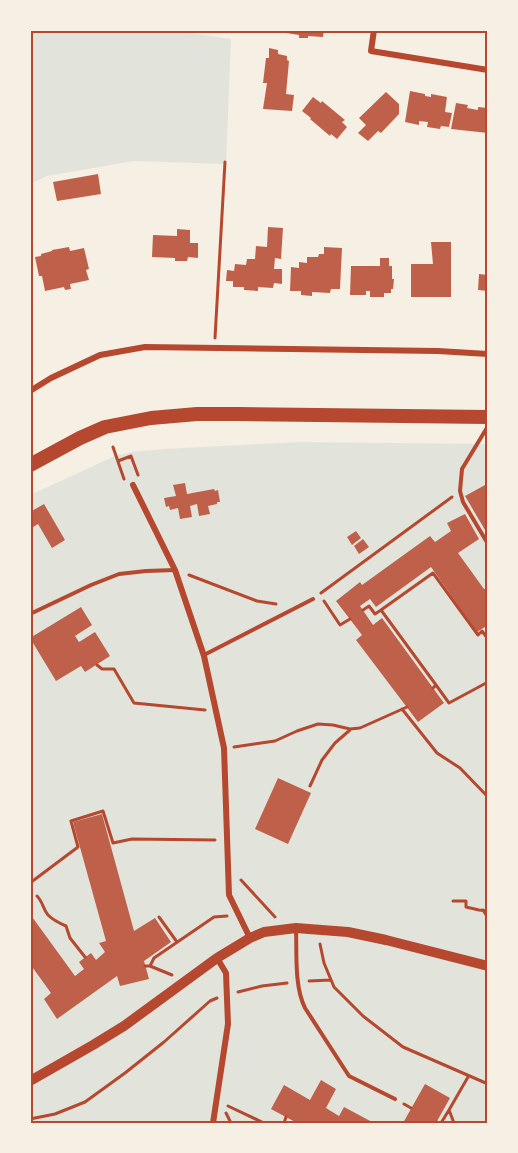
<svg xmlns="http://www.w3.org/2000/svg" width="518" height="1153" font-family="'IBM Plex Sans',sans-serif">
  <rect width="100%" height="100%" fill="#f6efe4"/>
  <path fill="#e2e4dc" d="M30 30H182L183 32 231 39 226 164 134 161 47 176 30 184Z
    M300 442 488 444V1123H30V495L115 456 132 452 164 449Z"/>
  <path fill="#bf614a" d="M286 30H324L323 37 308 36V38H299V35L286 33Z
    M269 48 278 50V54L287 56V60L289 61 286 94 294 95 292 111 263 109 267 83H263L266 58H269Z
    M410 91 425 94V96L431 97V94L447 97 445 112 452 113 449 127 441 126 440 129 427 127 428 122 419 121V125L405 122Z
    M386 92 399 104V114L381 133 378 131 368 141 358 133 366 125 359 118Z
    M313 97 321 103 322 101 345 120 342 122 347 127 337 139 331 134 330 136 310 119 311 118 302 111Z
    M456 103 468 105 467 108 478 110V107L488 108V133L451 129Z
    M98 174 101 194 57 201 53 182Z
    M268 227 283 228 281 259 275 258 274 269H282V284L274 283 273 288 258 287V291L244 290V287H233V281H226L227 270 234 271 235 264 246 265 247 259H255L256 246 267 247Z
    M177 229 190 230V243H198V258L188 257 187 261H175V258L152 257 153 235 177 236Z
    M431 242H451V297H411V264H433Z
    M69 247 70 251 84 248 89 269 86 270 89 280 70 284 71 289 65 290 64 287 45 291 42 276H39L35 257 41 256V254L52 251V250Z
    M324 247 342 248 340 289H331L330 293 312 292V296L301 295V291H290L291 267 299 268V262L307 263V257H318L319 254H324Z
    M380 258H389V266H392V279H394L393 289H391V293H384V297H370V291H366V295H350L351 266H380Z
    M479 274 488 275V291L478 290Z
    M185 483 187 494 214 489 215 491 218 490 220 502H217V504L208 506 210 514 199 516 197 504 190 506 192 517 180 519 178 508 170 510 169 506 166 507 164 498 176 496 173 485Z
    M485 485 488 489V535L465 496Z
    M44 504 65 540 52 548 38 524 30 529V512Z
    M465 514 479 539 458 553 484 589 488 588V625L477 632 431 567 376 607 370 599 360 606 373 625 382 618 444 703 418 722 356 640 362 635 336 601 360 582 362 585 430 536 435 542 451 531 447 523Z
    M356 531 361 538 352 545 347 537Z
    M363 539 369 547 359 554 354 546Z
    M81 607 92 625 75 636 79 642 95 632 110 656 85 672 81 666 56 681 30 638Z
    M278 778 311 793 288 844 255 829Z
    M102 814 134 931 155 918 171 942 144 961 149 979 120 986 117 976 57 1019 44 999 51 993 30 964V914L75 976 84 969 79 962 91 953 96 960 105 952 99 943 106 941 73 822Z
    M321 1080 336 1089 326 1108 339 1116 344 1107 374 1123H297L271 1109 284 1085 310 1100Z
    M425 1084 450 1098 436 1123H403Z"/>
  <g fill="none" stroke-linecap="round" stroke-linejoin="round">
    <path stroke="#b5482f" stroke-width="3" d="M215 338 225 162
      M113 447 124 479
      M118 461 131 456 138 475
      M189 575 257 601 276 604
      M321 593 452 497
      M324 601 340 625 350 619
      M363 610 369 606 375 614 381 610
      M97 665 102 669H114L134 703 205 710
      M436 685 381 610 433 573 478 635 482 631 488 639
      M433 688 436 685 449 703 488 682
      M402 709 437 753 460 768 488 797
      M234 747 275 741 297 731 318 724 333 725 350 729 360 728 407 707
      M310 786 322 760 335 743 350 730
      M241 880 275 917
      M30 883 78 847 71 821 103 811 113 843 132 839 215 840
      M37 896C43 902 43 909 48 915 53 920 59 923 66 926L70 938 85 957
      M453 901H466V907L479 910 488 911
      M483 910 488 918
      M159 917 177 942
      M320 944 324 963 334 987 363 1016 403 1047 488 1084
      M145 966H150L172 975
      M150 966 154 958 214 917 227 916
      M309 981 331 980
      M238 992 262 986 287 983
      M404 1104 411 1108
      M228 1106 264 1123
      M226 1113 231 1123
      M30 1119 55 1114 85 1102 125 1073 164 1042 210 1001 217 998
      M437 1122 439 1123
      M284 1123 286 1117
      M441 1123 449 1110
      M454 1123 449 1110 468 1077"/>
    <path stroke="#b5482f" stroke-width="4" d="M488 426 462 469 460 491 463 502 488 544
      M30 614 91 585 119 574 146 571 175 570
      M204 655 313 599
      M296 929C297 953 294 986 305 1008L349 1076 395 1099"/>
    <path stroke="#b5482f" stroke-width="6" d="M374 30 371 51 488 70
      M30 391 51 378 100 355 145 347 438 351 488 354
      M133 485 175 570 204 656 224 748 229 895 250 938
      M213 1123 228 1024 226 973 217 958"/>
    <path stroke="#b5482f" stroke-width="10" d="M30 1081 93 1045 124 1026 217 958 250 938 264 932 296 928 348 932 386 940 488 966"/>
    <path stroke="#b5482f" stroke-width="14" d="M30 465 80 438 105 427 151 418 197 414H238L488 417"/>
  </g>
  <rect width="518" height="1153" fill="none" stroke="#f6efe4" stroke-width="63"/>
  <rect x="32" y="32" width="454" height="1090" fill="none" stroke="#b5482f" stroke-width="2"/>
</svg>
